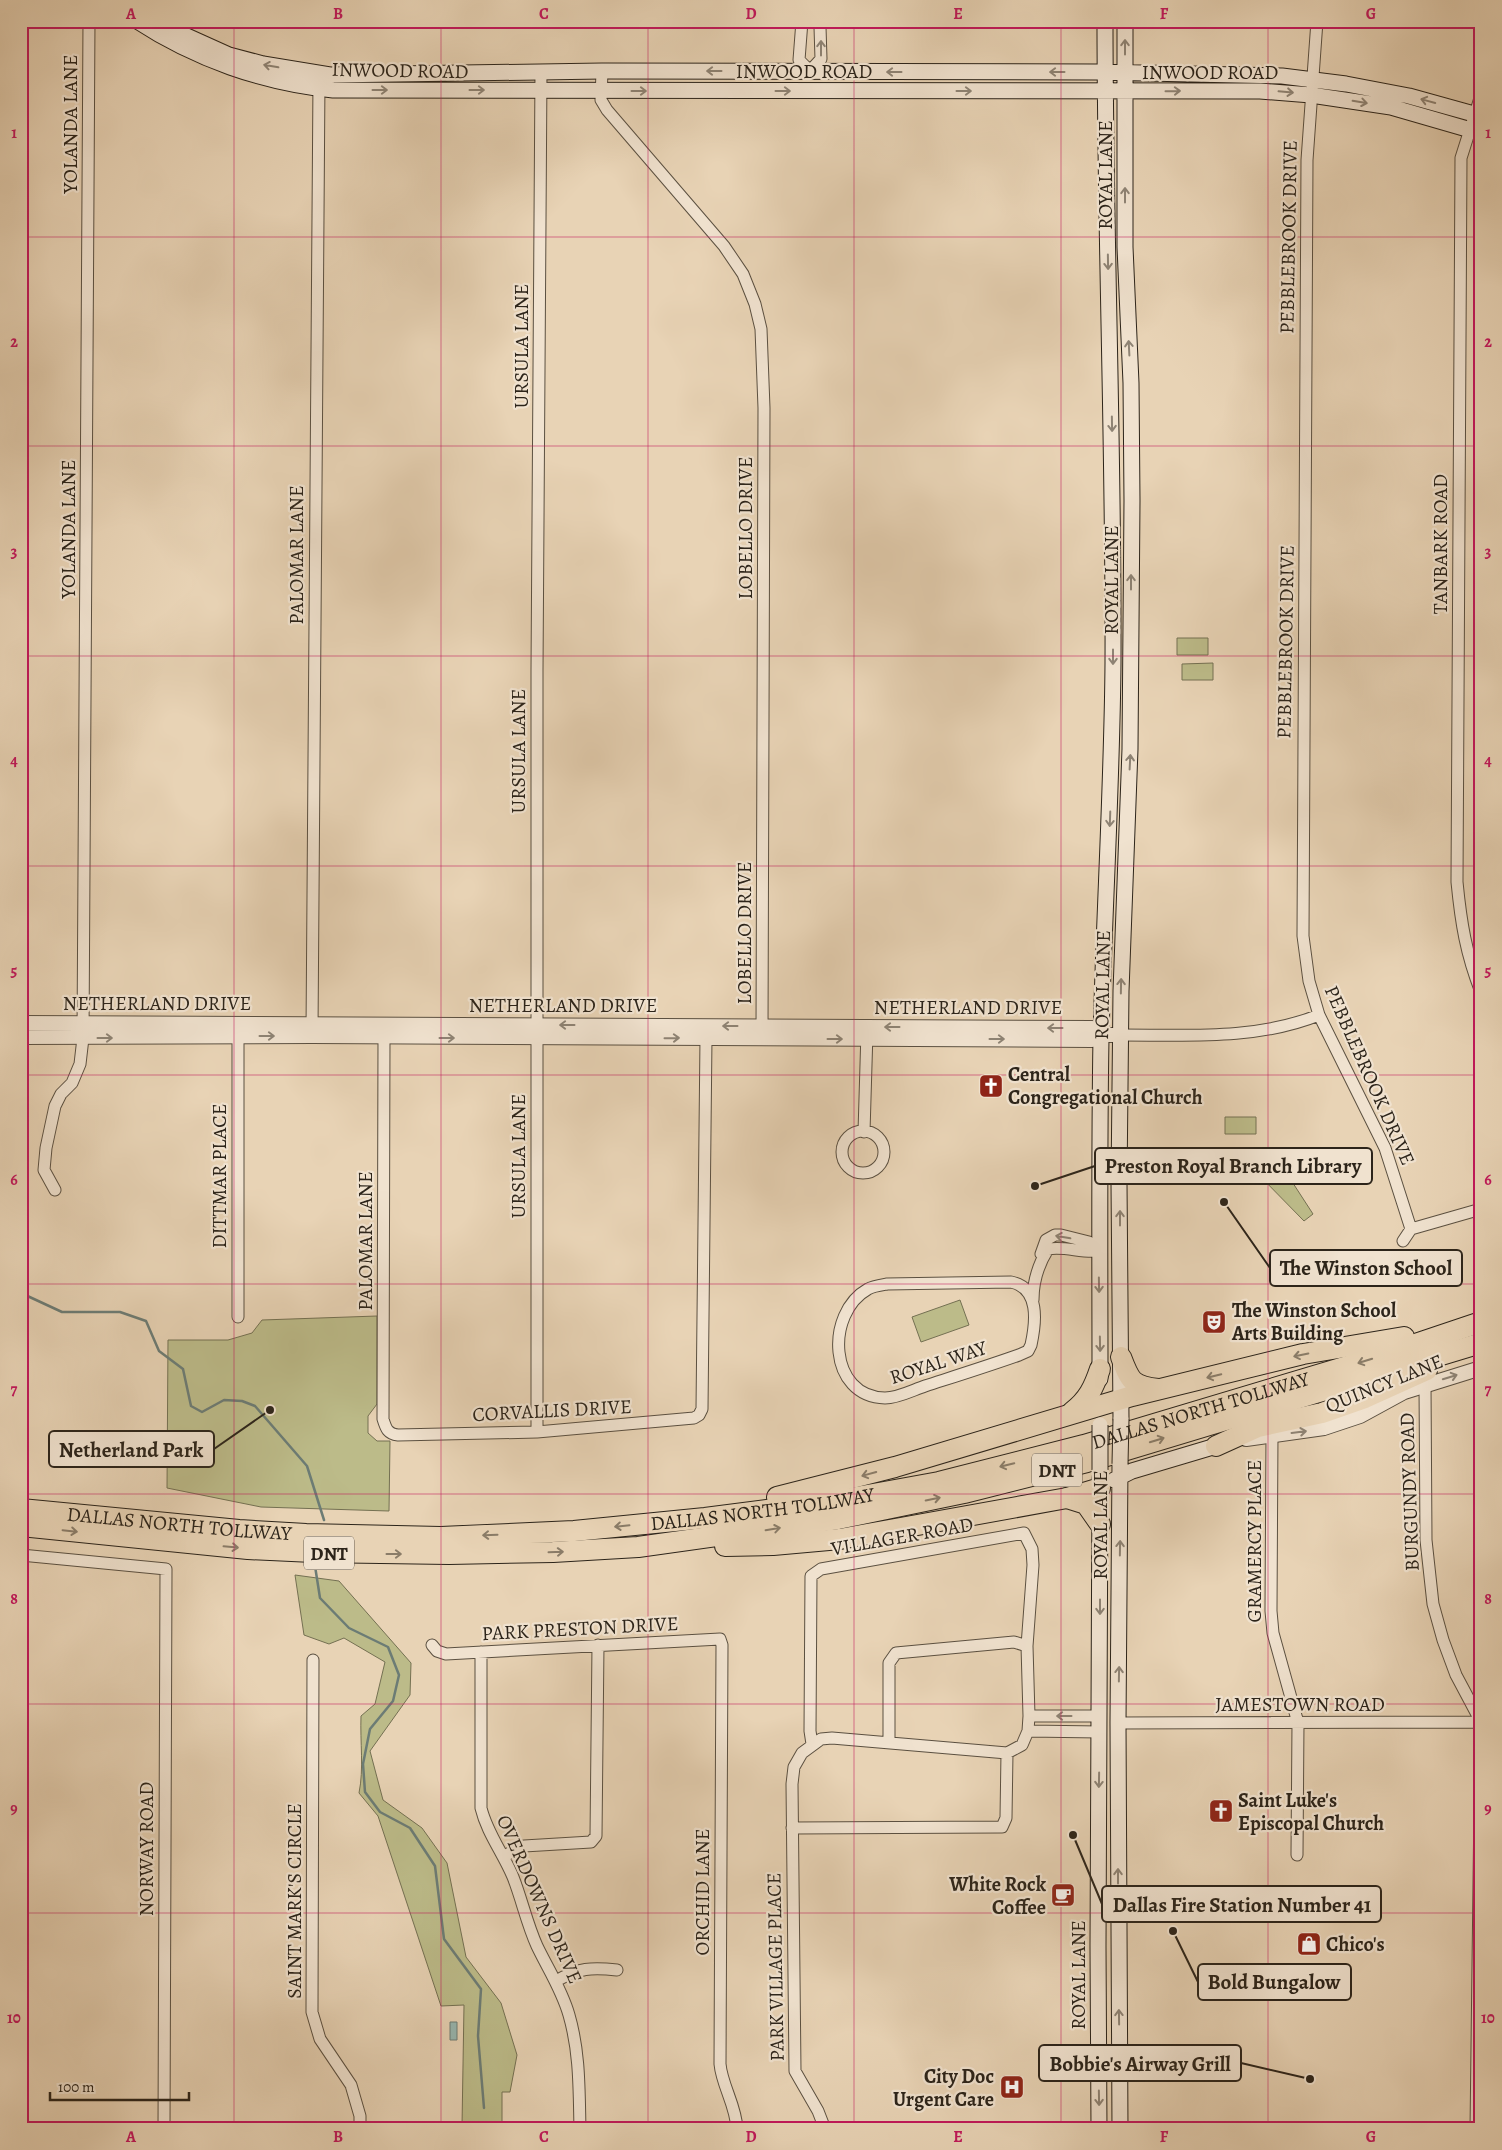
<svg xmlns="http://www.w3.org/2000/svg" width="1502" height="2150" font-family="Alegreya,serif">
  <rect width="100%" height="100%" fill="#e8d3b5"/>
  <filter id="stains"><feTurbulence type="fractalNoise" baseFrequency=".004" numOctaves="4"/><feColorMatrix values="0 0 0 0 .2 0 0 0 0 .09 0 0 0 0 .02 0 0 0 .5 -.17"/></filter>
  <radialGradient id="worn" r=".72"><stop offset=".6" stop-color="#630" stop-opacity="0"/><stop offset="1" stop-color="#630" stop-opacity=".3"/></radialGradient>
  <path fill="#bcbb89" stroke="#747052" d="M1177 638H1208V655H1177Z
    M1213 663V680H1182V664Z
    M1225 1117H1256V1134H1225Z
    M1265 1157 1289 1177 1313 1214 1304 1221 1255 1171 1253 1165 1257 1158Z
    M960 1300 969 1325 921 1342 912 1317Z
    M377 1316V1404L368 1416V1433L377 1441H390L389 1511 261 1507 167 1488 168 1340H228L252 1333 262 1320Z
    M295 1575 339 1581 411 1663 410 1695 370 1751 383 1800 422 1828 447 1863 466 1957 501 2003 517 2055 510 2092H502V2125L462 2126 464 2005 441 2006 378 1816 359 1793C364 1769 360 1742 361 1716L375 1704 385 1662 344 1638 329 1644 304 1635Z"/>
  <path fill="#97b7b1" stroke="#6c7c75" d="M450 2022H457V2040H450Z"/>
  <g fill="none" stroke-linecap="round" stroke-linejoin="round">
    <path stroke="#6c7c75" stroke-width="2.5" d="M21 1293 62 1312H120L146 1321 159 1351 183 1369 191 1406 202 1412 224 1400 242 1401 255 1406 307 1466 324 1520
      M315 1566 320 1598 349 1628 388 1647 399 1675 393 1701 370 1729 363 1764 365 1792 380 1812 410 1828 435 1866 444 1939 481 1989 478 2036 484 2108"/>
    <defs>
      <path id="minor" d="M802 21 799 60 810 71 821 59 820 27 818 21
        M1317 21 1307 160 1303 936 1309 981 1319 1015 1385 1148 1411 1229 1403 1241
        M602 71 601 100 607 110 724 246 743 274 755 304 761 329 764 408 762 1035
        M1481 95 1461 158 1457 882C1461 923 1466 954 1481 992
        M312 1032 319 80
        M1121 1035C1188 1035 1257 1040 1319 1015
        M384 1037 383 1419C386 1429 388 1434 398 1435L537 1432 694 1418 699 1415 702 1409 706 1038
        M842 1152a21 21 0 1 1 42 0a21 21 0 1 1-42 0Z
        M864 1132 867 1031
        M55 1190 44 1170 46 1148 55 1106 61 1094 72 1083 80 1064 83 1038 89 21
        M1411 1229 1481 1209
        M1041 1254 1046 1240 1055 1235H1061L1089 1242 1098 1251
        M1011 1282C1040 1288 1036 1322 1031 1345L1028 1351 1019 1355C988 1366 956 1376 925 1386 913 1390 898 1398 885 1398 828 1397 825 1313 868 1289 873 1286 881 1285 887 1284Z
        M1033 1300C1033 1281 1038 1265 1048 1249 1065 1246 1081 1253 1098 1251
        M238 1317V1036
        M1425 1385 1426 1540 1433 1604 1443 1640 1456 1675 1481 1722 1476 2129
        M537 1432V670L541 71
        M1272 1434 1271 1611 1273 1633 1298 1723 1297 1855
        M21 1555 166 1569 164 2129
        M432 1645 437 1651 446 1654 720 1639 722 1645 720 2064C722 2086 736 2105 737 2129
        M481 1652V1808C487 1833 503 1853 513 1877 522 1900 527 1924 537 1946 548 1969 562 1990 569 2015 580 2053 579 2090 580 2129
        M313 1660 312 2012 320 2039 351 2085 360 2116V2129
        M1029 1716H1099
        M1118 1723 1481 1722
        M1028 1731 1100 1732
        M889 1742V1663L896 1653 1014 1642 1027 1646
        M812 1744 810 1731 811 1576 821 1569 1024 1533 1032 1549 1033 1565 1027 1646 1029 1716 1028 1731 1022 1745 1007 1753 832 1738 821 1739 802 1753 794 1767 792 1784 795 2071 818 2111 825 2129
        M792 1828 1002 1827 1006 1818 1007 1753
        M504 1856 524 1846 591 1842 596 1836 598 1645
        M556 1981C579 1968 591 1967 617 1970"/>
      <path id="tertiary" d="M21 1023 1092 1028 1101 1035
        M21 1037 312 1036 1092 1040 1101 1035H1121
        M1246 1439 1324 1428 1360 1416 1404 1392 1481 1368"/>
      <path id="secondary" d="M137 21C195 59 263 83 333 90L1260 91 1311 95 1391 107 1481 133
        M160 21 178 32 229 55 263 64 330 75 602 71 1098 72 1282 76 1346 84 1409 96 1481 116
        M1100 1379C1100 1265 1099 1152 1101 1038 1104 913 1112 788 1113 663 1114 449 1105 235 1105 21
        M1121 1419 1119 1183 1121 991 1130 749 1132 501 1131 383 1125 247V21
        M1114 1480 1132 1471 1216 1446
        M1099 2129 1098 1946 1100 1478
        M1120 2129 1118 1723 1120 1464"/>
      <path id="primary" d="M21 2129H23"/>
      <g id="motorway">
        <path d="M1121 1357C1130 1381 1132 1386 1158 1389"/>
        <path d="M1072 1412C1088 1400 1094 1387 1100 1369"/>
        <path d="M1216 1446 1258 1427 1322 1413 1365 1398 1427 1370"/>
        <path d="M777 1497 895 1467 1132 1396 1303 1354 1404 1337"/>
        <path d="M1067 1498 1086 1504 1100 1524"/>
        <path id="s1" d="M21 1509 239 1530 306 1534 441 1537 574 1531 705 1518 829 1502 939 1482 1084 1445 1371 1359 1481 1322"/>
        <path d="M21 1526 248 1549 313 1552 449 1554 553 1552 638 1547 838 1519 964 1493 1087 1462 1481 1343"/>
        <path d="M725 1546 773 1545 840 1539 1067 1498 1100 1488"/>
      </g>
    </defs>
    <use href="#minor" stroke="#5b5041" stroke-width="13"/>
    <use href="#tertiary" stroke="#5b5041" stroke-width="16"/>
    <use href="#secondary" stroke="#2c241a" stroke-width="17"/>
    <use href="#primary" stroke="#2c241a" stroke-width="19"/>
    <use href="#motorway" stroke="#2c241a" stroke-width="22"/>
    <use href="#minor" stroke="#f0e2cf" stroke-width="11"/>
    <use href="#tertiary" stroke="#f0e2cf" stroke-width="14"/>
    <use href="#secondary" stroke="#f0e2cf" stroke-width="15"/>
    <use href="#primary" stroke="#e8d3b5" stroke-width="18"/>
    <use href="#motorway" stroke="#e8d3b5" stroke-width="20"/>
    <defs>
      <path id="secondary-bridge" d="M1100 1425V1470
        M1120 1464 1121 1419"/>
    </defs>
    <use href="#secondary-bridge" stroke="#2c241a" stroke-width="17" stroke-linecap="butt"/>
    <use href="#secondary-bridge" stroke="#f0e2cf" stroke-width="15"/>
  </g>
  <defs><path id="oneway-shaft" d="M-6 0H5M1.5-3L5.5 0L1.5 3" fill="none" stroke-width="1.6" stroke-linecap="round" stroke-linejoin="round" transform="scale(1.25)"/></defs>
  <g stroke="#8e8374">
    <use href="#oneway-shaft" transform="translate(1125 47) rotate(-90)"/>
    <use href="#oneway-shaft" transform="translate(821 48) rotate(-90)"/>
    <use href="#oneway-shaft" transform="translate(271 66) rotate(-170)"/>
    <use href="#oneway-shaft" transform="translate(714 71) rotate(-180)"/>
    <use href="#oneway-shaft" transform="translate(894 72) rotate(-180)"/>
    <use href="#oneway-shaft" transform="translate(1057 72) rotate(-180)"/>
    <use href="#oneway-shaft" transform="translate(380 90)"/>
    <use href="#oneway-shaft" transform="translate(477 90)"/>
    <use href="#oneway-shaft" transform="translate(639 91)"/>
    <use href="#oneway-shaft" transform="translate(783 91)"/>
    <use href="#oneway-shaft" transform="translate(964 91)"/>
    <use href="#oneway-shaft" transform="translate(1173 91) rotate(-1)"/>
    <use href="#oneway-shaft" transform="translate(1286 92) rotate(5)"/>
    <use href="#oneway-shaft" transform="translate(1428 101) rotate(-165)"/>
    <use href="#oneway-shaft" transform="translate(1360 102) rotate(9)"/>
    <use href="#oneway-shaft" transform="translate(1125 195) rotate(-90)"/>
    <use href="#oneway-shaft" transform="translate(1108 262) rotate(89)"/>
    <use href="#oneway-shaft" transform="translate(1129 348) rotate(-93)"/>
    <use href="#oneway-shaft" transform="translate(1112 424) rotate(89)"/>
    <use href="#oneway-shaft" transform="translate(1131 582) rotate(-90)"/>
    <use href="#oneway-shaft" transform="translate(1113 657) rotate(90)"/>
    <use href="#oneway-shaft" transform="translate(1130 762) rotate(-87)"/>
    <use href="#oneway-shaft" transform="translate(1110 819) rotate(92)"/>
    <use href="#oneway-shaft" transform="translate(1121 986) rotate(-89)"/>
    <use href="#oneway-shaft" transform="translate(567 1025) rotate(-180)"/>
    <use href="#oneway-shaft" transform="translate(730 1026) rotate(-180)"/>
    <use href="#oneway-shaft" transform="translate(892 1027) rotate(-180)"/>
    <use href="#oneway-shaft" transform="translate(1055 1028) rotate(-180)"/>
    <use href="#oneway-shaft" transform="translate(267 1036)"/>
    <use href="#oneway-shaft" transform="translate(105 1038)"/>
    <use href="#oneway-shaft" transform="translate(447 1038)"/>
    <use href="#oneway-shaft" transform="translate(672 1038) rotate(-1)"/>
    <use href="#oneway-shaft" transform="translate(835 1039)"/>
    <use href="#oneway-shaft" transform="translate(997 1039)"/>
    <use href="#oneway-shaft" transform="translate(1120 1218) rotate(-90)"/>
    <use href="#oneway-shaft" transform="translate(1063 1237) rotate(-170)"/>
    <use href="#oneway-shaft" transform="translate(1099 1285) rotate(89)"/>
    <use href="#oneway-shaft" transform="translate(1100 1344) rotate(89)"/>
    <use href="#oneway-shaft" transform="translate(1450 1377) rotate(-17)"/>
    <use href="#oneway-shaft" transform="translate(1299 1432) rotate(-7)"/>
    <use href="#oneway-shaft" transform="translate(1120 1548) rotate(-89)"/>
    <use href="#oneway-shaft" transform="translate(1100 1607) rotate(90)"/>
    <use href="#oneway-shaft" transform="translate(1119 1674) rotate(-89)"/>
    <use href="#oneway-shaft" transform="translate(1064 1716) rotate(180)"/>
    <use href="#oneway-shaft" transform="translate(1099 1780) rotate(91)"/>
    <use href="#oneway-shaft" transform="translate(1118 1876) rotate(-90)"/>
    <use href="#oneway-shaft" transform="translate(1119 2017) rotate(-91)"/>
    <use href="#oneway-shaft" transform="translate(1099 2098) rotate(89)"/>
  </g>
  <g stroke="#8a7c68">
    <use href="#oneway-shaft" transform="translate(1301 1355) rotate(168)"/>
    <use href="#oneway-shaft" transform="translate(1365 1361) rotate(163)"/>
    <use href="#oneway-shaft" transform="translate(1214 1376) rotate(166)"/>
    <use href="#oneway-shaft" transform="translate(1157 1440) rotate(-17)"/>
    <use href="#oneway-shaft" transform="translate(1007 1465) rotate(166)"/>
    <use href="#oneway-shaft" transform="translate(869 1474) rotate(165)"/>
    <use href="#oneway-shaft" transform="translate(933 1499) rotate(-12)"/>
    <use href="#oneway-shaft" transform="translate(622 1526) rotate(174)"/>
    <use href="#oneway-shaft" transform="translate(773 1529) rotate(-9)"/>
    <use href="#oneway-shaft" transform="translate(70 1531) rotate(6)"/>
    <use href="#oneway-shaft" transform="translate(490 1535) rotate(178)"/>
    <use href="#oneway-shaft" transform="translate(231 1547) rotate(5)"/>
    <use href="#oneway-shaft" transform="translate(556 1552) rotate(-2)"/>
    <use href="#oneway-shaft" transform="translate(394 1554)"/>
  </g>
  <path fill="none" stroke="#c2185b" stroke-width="1" stroke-opacity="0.55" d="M234 21V2129M441 21V2129M648 21V2129M854 21V2129M1061 21V2129M1268 21V2129M21 237H1481M21 446H1481M21 656H1481M21 866H1481M21 1075H1481M21 1284H1481M21 1494H1481M21 1704H1481M21 1913H1481"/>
  <defs>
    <symbol id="church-square" viewBox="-11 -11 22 22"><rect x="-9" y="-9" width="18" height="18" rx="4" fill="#8f2418" stroke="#f0e2cf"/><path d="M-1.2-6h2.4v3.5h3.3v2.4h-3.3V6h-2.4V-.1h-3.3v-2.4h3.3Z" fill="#fff"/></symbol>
    <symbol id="theatre-square" viewBox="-11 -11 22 22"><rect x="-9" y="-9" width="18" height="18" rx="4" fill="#8f2418" stroke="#f0e2cf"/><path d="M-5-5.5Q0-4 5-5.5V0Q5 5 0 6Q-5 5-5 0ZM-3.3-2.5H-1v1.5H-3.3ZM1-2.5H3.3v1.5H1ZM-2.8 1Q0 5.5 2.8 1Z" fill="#fff"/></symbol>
    <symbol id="cafe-square" viewBox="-11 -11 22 22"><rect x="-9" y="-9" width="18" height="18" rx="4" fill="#8f2418" stroke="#f0e2cf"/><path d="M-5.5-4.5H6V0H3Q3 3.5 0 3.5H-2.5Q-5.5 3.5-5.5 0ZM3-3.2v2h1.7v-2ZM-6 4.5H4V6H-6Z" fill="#fff"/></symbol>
    <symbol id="shop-square" viewBox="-11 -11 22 22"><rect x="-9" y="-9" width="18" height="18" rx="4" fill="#8f2418" stroke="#f0e2cf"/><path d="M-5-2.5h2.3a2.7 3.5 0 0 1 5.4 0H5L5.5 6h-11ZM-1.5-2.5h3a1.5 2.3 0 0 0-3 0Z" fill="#fff"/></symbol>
    <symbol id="hospital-square" viewBox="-11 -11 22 22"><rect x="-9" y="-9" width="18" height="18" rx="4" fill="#8f2418" stroke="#f0e2cf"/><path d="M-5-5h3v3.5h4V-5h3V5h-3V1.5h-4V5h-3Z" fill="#fff"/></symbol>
  </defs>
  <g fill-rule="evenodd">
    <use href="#church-square" x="977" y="1072" width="28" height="28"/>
    <use href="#theatre-square" x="1200" y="1308" width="28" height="28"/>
    <use href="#church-square" x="1207" y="1797" width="28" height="28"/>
    <use href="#cafe-square" x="1049" y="1881" width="28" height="28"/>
    <use href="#shop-square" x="1295" y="1930" width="28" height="28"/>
    <use href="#hospital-square" x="998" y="2073" width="28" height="28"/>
  </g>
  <g text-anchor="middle" stroke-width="4.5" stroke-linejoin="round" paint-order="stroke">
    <g fill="#f0e2cf" stroke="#675d50" stroke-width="1">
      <rect x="1032" y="1453.5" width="50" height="33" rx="4"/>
      <rect x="304" y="1536.5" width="50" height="33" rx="4"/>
    </g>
    <g font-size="19" font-weight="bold" fill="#2c241a">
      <text x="1057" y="1477">DNT</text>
      <text x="329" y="1560">DNT</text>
    </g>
    <g font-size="20" fill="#2c241a" stroke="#f0e2cf">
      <text transform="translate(400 70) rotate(1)" y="7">INWOOD ROAD</text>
      <text x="804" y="78">INWOOD ROAD</text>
      <text x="1210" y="79">INWOOD ROAD</text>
      <text transform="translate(70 124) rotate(-90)" y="7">YOLANDA LANE</text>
      <text transform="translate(1105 175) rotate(-90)" y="7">ROYAL LANE</text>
      <text transform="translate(1288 237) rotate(-89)" y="7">PEBBLEBROOK DRIVE</text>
      <text transform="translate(521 346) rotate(-90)" y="7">URSULA LANE</text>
      <text transform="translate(745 528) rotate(-90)" y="7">LOBELLO DRIVE</text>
      <text transform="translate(68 529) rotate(-90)" y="7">YOLANDA LANE</text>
      <text transform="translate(1440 544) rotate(-90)" y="7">TANBARK ROAD</text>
      <text transform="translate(296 555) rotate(-90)" y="7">PALOMAR LANE</text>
      <text transform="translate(1111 580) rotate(-90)" y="7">ROYAL LANE</text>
      <text transform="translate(1285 642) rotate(-89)" y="7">PEBBLEBROOK DRIVE</text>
      <text transform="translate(518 751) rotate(-90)" y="7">URSULA LANE</text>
      <text transform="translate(744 933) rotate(-90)" y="7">LOBELLO DRIVE</text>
      <text transform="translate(1102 985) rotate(-89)" y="7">ROYAL LANE</text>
      <text x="157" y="1010">NETHERLAND DRIVE</text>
      <text x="563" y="1012">NETHERLAND DRIVE</text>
      <text x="968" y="1014">NETHERLAND DRIVE</text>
      <text transform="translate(1370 1075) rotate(66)" y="7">PEBBLEBROOK DRIVE</text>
      <text transform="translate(518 1156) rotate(-90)" y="7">URSULA LANE</text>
      <text transform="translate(219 1176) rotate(-90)" y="7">DITTMAR PLACE</text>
      <text transform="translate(365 1241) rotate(-90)" y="7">PALOMAR LANE</text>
      <text transform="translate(938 1362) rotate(-18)" y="7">ROYAL WAY</text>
      <text transform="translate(1384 1383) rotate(-22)" y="7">QUINCY LANE</text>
      <text transform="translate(552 1410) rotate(-3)" y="7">CORVALLIS DRIVE</text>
      <text dy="7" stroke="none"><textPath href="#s1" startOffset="1194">DALLAS NORTH TOLLWAY</textPath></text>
      <text transform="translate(1409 1492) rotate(-92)" y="7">BURGUNDY ROAD</text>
      <text dy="7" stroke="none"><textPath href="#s1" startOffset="744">DALLAS NORTH TOLLWAY</textPath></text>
      <text dy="7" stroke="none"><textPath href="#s1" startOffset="159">DALLAS NORTH TOLLWAY</textPath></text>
      <text transform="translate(1100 1525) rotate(-90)" y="7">ROYAL LANE</text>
      <text transform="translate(902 1536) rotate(-10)" y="7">VILLAGER ROAD</text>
      <text transform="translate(1254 1541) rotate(-90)" y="7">GRAMERCY PLACE</text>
      <text transform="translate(580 1628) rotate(-3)" y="7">PARK PRESTON DRIVE</text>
      <text x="1300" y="1711">JAMESTOWN ROAD</text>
      <text transform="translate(146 1849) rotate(-90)" y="7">NORWAY ROAD</text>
      <text transform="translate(702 1892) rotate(-90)" y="7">ORCHID LANE</text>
      <text transform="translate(540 1899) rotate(66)" y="7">OVERDOWNS DRIVE</text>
      <text transform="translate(294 1901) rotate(-90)" y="7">SAINT MARK'S CIRCLE</text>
      <text transform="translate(775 1967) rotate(-91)" y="7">PARK VILLAGE PLACE</text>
      <text transform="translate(1078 1975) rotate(-90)" y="7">ROYAL LANE</text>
    </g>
    <g font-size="20" font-weight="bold" fill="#2c241a" stroke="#f0e2cf" text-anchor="start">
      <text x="1008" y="1081">Central<tspan x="1008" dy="23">Congregational Church</tspan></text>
      <text x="1232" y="1317">The Winston School<tspan x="1232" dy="23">Arts Building</tspan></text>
      <text x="1238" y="1807">Saint Luke's<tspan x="1238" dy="23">Episcopal Church</tspan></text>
      <text x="1046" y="1891" text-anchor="end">White Rock<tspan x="1046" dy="23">Coffee</tspan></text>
      <text x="1326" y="1951">Chico's</text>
      <text x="994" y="2083" text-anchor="end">City Doc<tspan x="994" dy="23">Urgent Care</tspan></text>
    </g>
  </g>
  <path fill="none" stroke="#2c241a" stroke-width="2" d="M1035 1186L1095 1166M1224 1202L1270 1268M270 1410L214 1449M1073 1835L1102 1904M1173 1931L1198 1982M1310 2079L1241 2063"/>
  <g fill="#2c241a" stroke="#f0e2cf" stroke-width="2">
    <circle cx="1035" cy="1186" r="5"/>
    <circle cx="1224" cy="1202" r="5"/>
    <circle cx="270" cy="1410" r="5"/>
    <circle cx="1073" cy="1835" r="5"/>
    <circle cx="1173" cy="1931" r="5"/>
    <circle cx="1310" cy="2079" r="5"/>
  </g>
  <g fill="#f0e2cf" stroke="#2c241a" stroke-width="2">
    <rect x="1095" y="1148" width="277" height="36" rx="5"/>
    <rect x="1270" y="1250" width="192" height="36" rx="5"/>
    <rect x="49" y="1431" width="165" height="36" rx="5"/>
    <rect x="1102" y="1886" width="279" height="36" rx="5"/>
    <rect x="1198" y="1964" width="153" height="36" rx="5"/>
    <rect x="1039" y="2045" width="202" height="36" rx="5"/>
  </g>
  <g font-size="21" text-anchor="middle" font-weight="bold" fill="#2c241a">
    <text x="1233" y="1173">Preston Royal Branch Library</text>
    <text x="1366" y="1275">The Winston School</text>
    <text x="131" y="1457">Netherland Park</text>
    <text x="1242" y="1912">Dallas Fire Station Number 41</text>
    <text x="1274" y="1989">Bold Bungalow</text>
    <text x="1140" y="2071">Bobbie's Airway Grill</text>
  </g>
  <rect width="1502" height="2150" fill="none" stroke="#e8d3b5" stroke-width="55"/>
  <path d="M50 2092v8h139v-8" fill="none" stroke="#2c241a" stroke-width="2.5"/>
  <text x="58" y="2092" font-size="15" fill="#2c241a" stroke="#f0e2cf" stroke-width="4" paint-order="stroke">100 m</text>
  <rect x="28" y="28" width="1446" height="2094" fill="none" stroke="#c2185b" stroke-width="2"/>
  <g font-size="16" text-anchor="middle" font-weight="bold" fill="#c2185b">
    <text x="131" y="19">A</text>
    <text x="338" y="19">B</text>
    <text x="544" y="19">C</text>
    <text x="751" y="19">D</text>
    <text x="958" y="19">E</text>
    <text x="1164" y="19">F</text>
    <text x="1371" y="19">G</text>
    <text x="14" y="138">1</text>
    <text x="1488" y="138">1</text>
    <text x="14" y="347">2</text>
    <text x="1488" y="347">2</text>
    <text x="14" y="557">3</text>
    <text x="1488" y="557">3</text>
    <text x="14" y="766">4</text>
    <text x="1488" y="766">4</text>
    <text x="14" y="976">5</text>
    <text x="1488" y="976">5</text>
    <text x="14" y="1185">6</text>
    <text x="1488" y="1185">6</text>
    <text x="14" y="1395">7</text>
    <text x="1488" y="1395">7</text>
    <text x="14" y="1604">8</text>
    <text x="1488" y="1604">8</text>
    <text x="14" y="1814">9</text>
    <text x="1488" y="1814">9</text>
    <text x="14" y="2023">10</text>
    <text x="1488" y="2023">10</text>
    <text x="131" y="2142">A</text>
    <text x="338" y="2142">B</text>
    <text x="544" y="2142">C</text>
    <text x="751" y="2142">D</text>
    <text x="958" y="2142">E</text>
    <text x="1164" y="2142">F</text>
    <text x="1371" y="2142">G</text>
  </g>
  <rect width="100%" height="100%" filter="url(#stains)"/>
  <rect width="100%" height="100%" fill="url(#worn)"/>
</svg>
